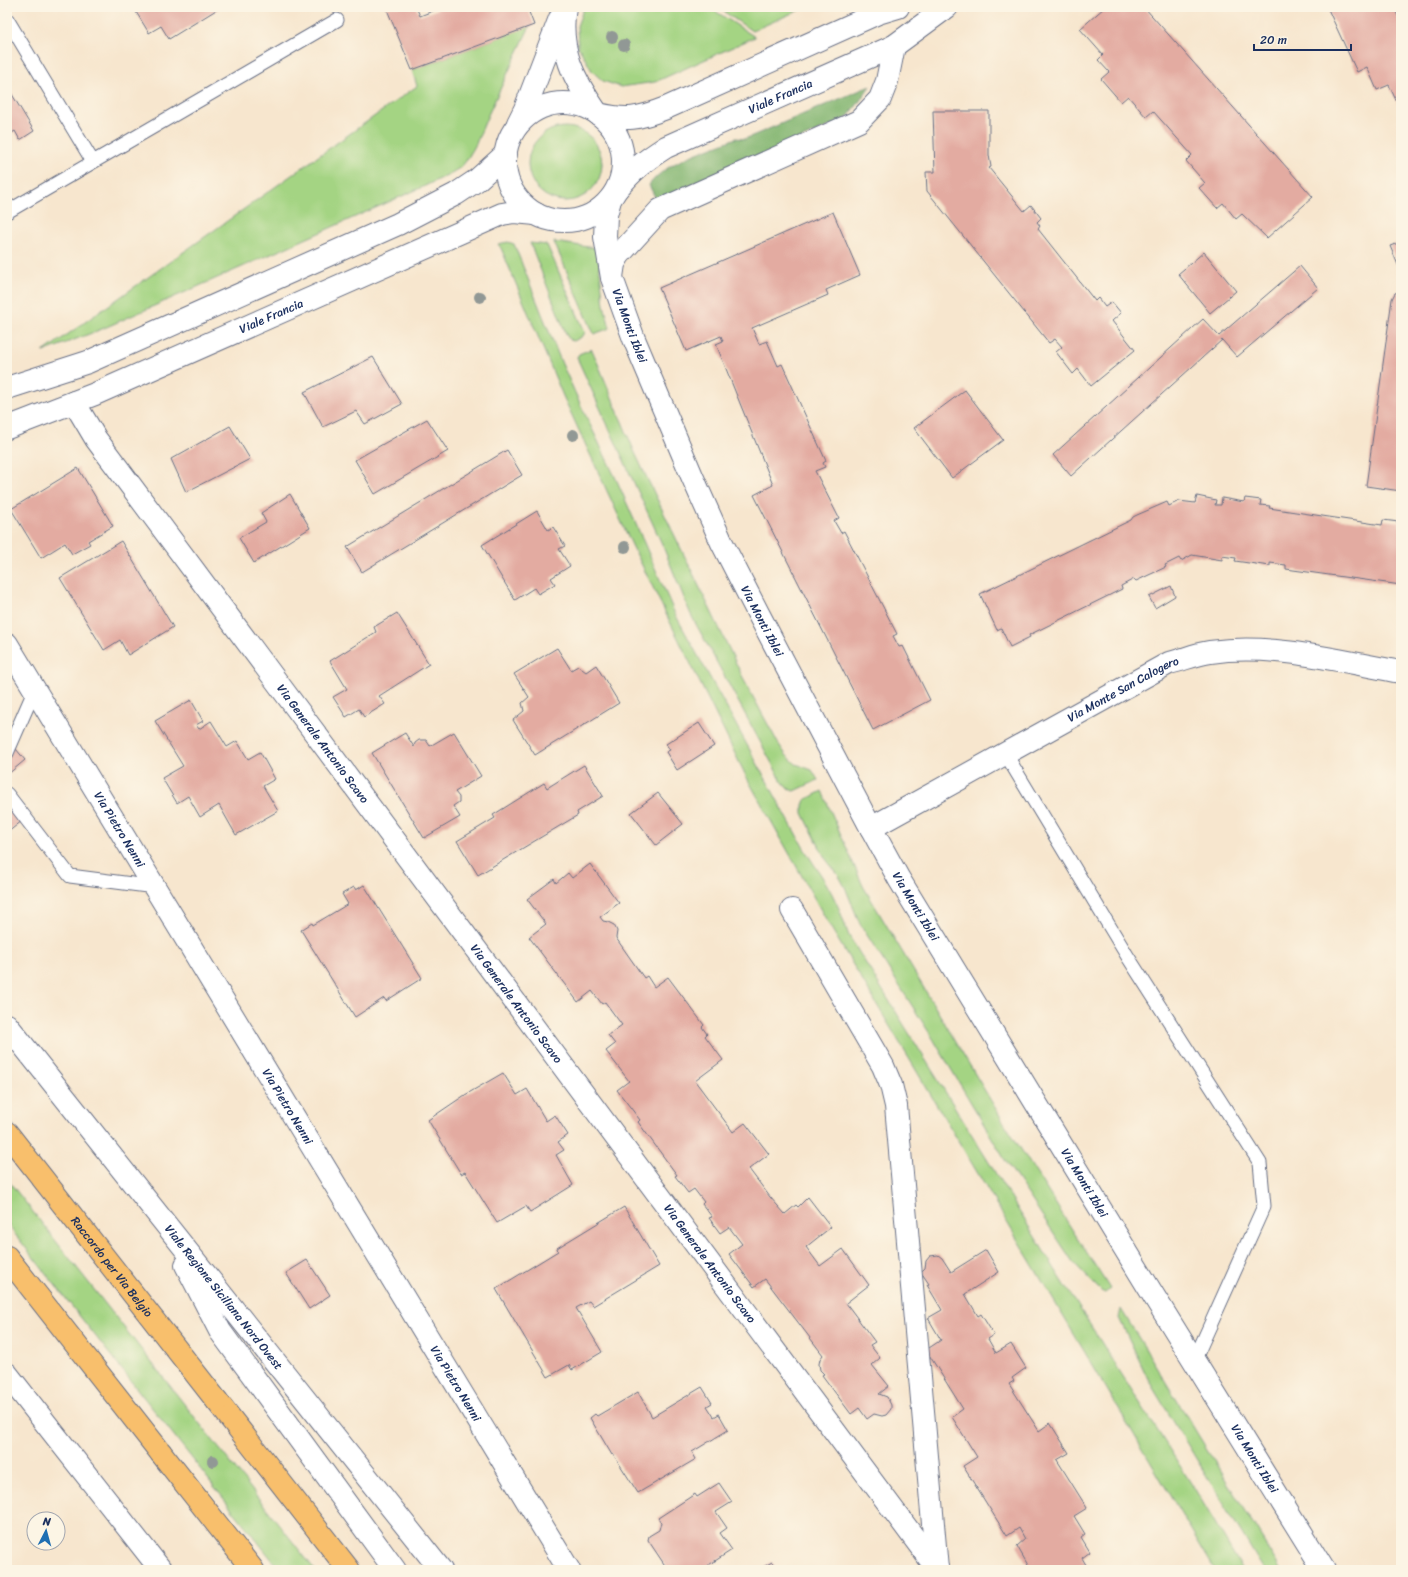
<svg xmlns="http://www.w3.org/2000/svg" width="1408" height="1577" font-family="Sriracha,sans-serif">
  <rect width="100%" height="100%" fill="#fcf5e5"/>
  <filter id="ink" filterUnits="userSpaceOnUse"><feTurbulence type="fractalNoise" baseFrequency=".025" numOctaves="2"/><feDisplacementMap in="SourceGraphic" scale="8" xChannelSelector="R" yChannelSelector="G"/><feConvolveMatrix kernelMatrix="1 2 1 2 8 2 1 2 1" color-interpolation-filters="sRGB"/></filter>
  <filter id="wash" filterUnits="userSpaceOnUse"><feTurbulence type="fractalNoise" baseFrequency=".012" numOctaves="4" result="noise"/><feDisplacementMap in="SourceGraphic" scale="16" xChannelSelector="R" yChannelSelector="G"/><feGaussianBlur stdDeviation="0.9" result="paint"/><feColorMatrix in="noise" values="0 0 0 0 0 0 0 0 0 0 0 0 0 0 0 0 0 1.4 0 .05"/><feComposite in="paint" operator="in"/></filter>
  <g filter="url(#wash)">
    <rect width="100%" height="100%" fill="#f7e6ce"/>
    <path fill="#a4d483" stroke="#608270" d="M584 7H709L755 37 655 82 621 87 603 81 592 71 578 46 577 26Z
      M717 7H806L752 31Z
      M530 26 488 115 475 146 466 161 461 167 453 172 425 186 102 329 43 352 417 86 412 70Z
      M528 164a37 37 0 1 1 74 0a37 37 0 1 1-74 0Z
      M508 242 514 244 562 364 583 410 618 483 675 614 801 843C812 863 826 880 835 900 841 911 844 924 849 936L1061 1279 1196 1491 1243 1570H1215L831 928 747 778 632 545 563 396 501 248 498 244Z
      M554 242 595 248 598 255 604 305 610 328 594 334Z
      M530 243 547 245 585 332 583 336 574 341 570 340 567 336Z
      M591 349 593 352 635 453 746 684 778 743 786 755 796 764 812 770 818 780 797 790 793 791 788 788 781 780 691 615 662 544 578 360 577 357 579 354Z
      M822 791 863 886 1003 1121 1110 1289 1105 1293 1101 1291 1073 1262 1005 1160 932 1037 860 924 845 887 839 876 825 858 803 813V805L805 800Z
      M7 1179 315 1570H280L7 1224Z
      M1121 1309 1281 1570H1264L1150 1383 1119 1318Z"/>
    <path fill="#83b671" stroke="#4f7268" d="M870 86 857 105 846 119 657 201 649 185C668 160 707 150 736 138L745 139Z"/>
    <g id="blocks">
      <path fill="#e3aba1" d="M133 7H221L169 39 161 26 149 33Z
        M386 7H416L420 16 443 7H527L534 25 412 70Z
        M1105 7H1144L1313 197 1267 238 1242 214 1236 219 1223 203 1217 208 1199 188 1205 183 1186 161 1192 155 1153 111 1146 117 1128 96 1121 102 1101 79 1109 72 1098 60 1103 55 1080 29Z
        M1327 7H1394L1401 23V108L1400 109 1389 85 1377 90 1367 67 1357 72Z
        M7 86 34 131 20 140 15 131 7 136Z
        M933 111H989V155L991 167 989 168 1024 211 1031 205 1041 218 1037 222 1040 226 1038 229 1095 301 1098 298 1105 307 1112 302 1121 313 1112 321 1135 350 1091 386 1078 369 1073 374 1056 352 1062 347 1055 339 1049 343 927 191 926 172H935Z
        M833 212 860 275 826 290 828 295 752 328 759 344 767 341 778 366 782 364 826 461 823 463 825 467 815 471 839 518 834 521 841 533 844 531 897 634 893 636 899 647 903 646 930 700 873 730 754 495 773 485 716 344 723 341 721 336 686 351 659 288Z
        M1401 242V272L1390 246Z
        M1204 252 1236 291 1210 313 1178 274Z
        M1300 266 1318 288 1237 357 1222 340 1071 476 1053 455 1203 319 1219 336Z
        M1399 292H1401V491L1366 486 1392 299 1395 293Z
        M373 357 402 404 365 424 356 411 323 427 304 392Z
        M965 390 1003 440 952 478 914 428Z
        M427 419 448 451 375 494 355 460Z
        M230 426 250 459 186 492 171 459Z
        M507 450 522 475 362 572 347 547Z
        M78 468 113 526 88 541 90 544 72 554 65 543 41 558 11 509Z
        M290 494 310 528 254 563 239 538 266 522 261 513Z
        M1197 496 1216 500 1215 505H1221L1222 498 1244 502 1245 498 1261 500 1260 505 1270 506 1269 508 1382 525 1383 520 1399 522V525H1401V585L1286 569V565L1270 563V566L1235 561 1236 558 1222 556V560L1192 555 1181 561 1179 558 1165 565 1166 567 1136 581 1134 579 1121 586 1122 589 1029 635 1030 637 1010 647 1001 628 997 630 980 594 1131 520 1133 517 1137 515 1167 502 1169 506 1179 501 1195 503Z
        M537 511 548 530 553 527 565 546 559 549 570 566 551 578 555 584 538 594 534 588 515 600 482 545Z
        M121 541 173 627 128 655 120 640 104 650 60 578Z
        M1171 586 1175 596 1155 608 1149 597Z
        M397 613 429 664 379 696 385 704 364 717 359 709 346 717 333 697 347 689 330 661 376 632 374 627Z
        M557 648 571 670 578 666 586 672 596 665 619 703 535 755 513 720 524 711 522 703 529 697 514 674Z
        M191 700 203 721 196 725 199 729 211 721 227 747 237 741 248 759 260 752 275 779 263 786 278 811 236 835 219 805 200 817 188 796 177 803 162 778 183 766 155 721Z
        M699 723 714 746 677 770 666 752 670 750 666 744Z
        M454 732 481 776 455 792 459 797V802L453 806 460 817 424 838 372 753 405 733 414 747 415 743 419 740H426L430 746Z
        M7 738 25 760 7 775Z
        M584 765 603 796 577 812 578 815 478 875 457 841 495 818 493 815 544 783 547 788Z
        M7 788 28 816 7 833Z
        M658 793 683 824 656 845 631 813Z
        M590 864 619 903 600 917 603 921 608 922 614 925 617 931 616 938 644 978 647 976 654 987 668 977 704 1025 702 1027 707 1034 705 1036 723 1060 695 1081 733 1132 745 1123 769 1154 749 1169 770 1197 785 1214 796 1205 798 1207 808 1197 831 1227 806 1247 820 1266 843 1249 869 1285 846 1303 875 1342 870 1345 880 1358 872 1365 889 1386 879 1394 887 1397 891 1405V1409L886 1415 882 1416 874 1414 867 1419 859 1408 851 1414 822 1375 824 1374 820 1370 819 1364 820 1359 823 1355 765 1279 754 1287 729 1254 742 1244 729 1227 720 1233 709 1218 712 1217 702 1204 704 1202 694 1189 688 1193 675 1176 677 1175 638 1122 640 1120 617 1090 629 1081 606 1051 615 1044 608 1035 622 1025 605 1002 602 1004 592 991 578 1002 529 937 546 924 527 899 554 879 556 883 568 873 572 878Z
        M364 885 422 978 386 1001 384 998 355 1017 301 930 312 923 313 925 348 904 342 894 354 887 356 890Z
        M503 1073 517 1095 527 1089 546 1121 555 1115 568 1135 558 1142 564 1150 556 1155 573 1185 530 1212 526 1206 497 1223 465 1172 461 1174 428 1120 465 1095Z
        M624 1207 659 1266 593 1306 589 1301 576 1308 602 1352 572 1370 569 1365 548 1377 496 1289 558 1251 557 1248Z
        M986 1250 999 1272 965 1294 978 1316 981 1314 994 1335 988 1339 996 1353 1011 1344 1026 1368 1012 1378 1014 1381 1009 1384 1039 1431 1050 1423 1069 1453 1057 1460 1087 1508 1074 1516 1085 1534 1081 1537 1090 1552 1082 1558 1089 1570H1025L1029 1567 1017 1546 1025 1539 1019 1528 1007 1536 963 1466 977 1457 952 1417 963 1409 926 1350 941 1340 928 1318 942 1310 927 1285 929 1284 921 1272 925 1268 926 1261 930 1256 938 1255 942 1258 951 1272Z
        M307 1260 330 1295 309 1309 286 1273Z
        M702 1387 712 1403 707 1406 714 1417 719 1414 728 1430 692 1452 696 1459 638 1493 613 1454 612 1455 590 1418 595 1414 597 1416 638 1392 652 1417Z
        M719 1483 732 1502 716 1512 727 1528 720 1533 732 1550 704 1568 695 1570H668L648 1540 649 1536 659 1530 661 1522 658 1518 695 1494 697 1497Z
        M772 1562 777 1570H758Z"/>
    </g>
  </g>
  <g filter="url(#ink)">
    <use href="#blocks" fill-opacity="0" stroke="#686f85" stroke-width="1"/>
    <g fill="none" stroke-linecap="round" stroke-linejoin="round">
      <defs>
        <path id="service" d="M7 19 93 162 337 20
          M7 212 93 162
          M7 753 35 689
          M1005 753 1128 957 1260 1163 1264 1206 1194 1361
          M7 794 70 876 155 887"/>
        <g id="minor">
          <path d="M565 7C558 50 574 80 598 114 627 121 638 119 666 108L878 13 898 7"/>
          <circle cx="564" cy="162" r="59"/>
          <path d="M518 123 525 109 560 18"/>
          <path id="s1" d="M617 189C634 169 644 161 666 147L894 46 947 7"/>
          <path id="s2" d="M610 200 606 215 605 237 612 278 634 339 692 476 722 543 758 613 871 828 899 879 1147 1285 1324 1570"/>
          <path d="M612 277 614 264 619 255 660 210 859 121 880 99 887 81 894 46"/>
          <path d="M7 388 88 362 398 224 456 194 477 180 506 154"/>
          <path id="s3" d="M74 402 96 439 938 1570"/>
          <path id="s4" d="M7 428 95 394 502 214 514 212 536 214"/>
          <path id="s5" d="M871 828 1169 663C1182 660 1196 654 1210 652 1273 643 1339 661 1401 672"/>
          <path d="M792 910 883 1066 891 1085 896 1106 937 1569"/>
        </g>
        <g id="tertiary">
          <path id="s6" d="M7 644 569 1570"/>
          <path id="s7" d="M7 1025 441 1570"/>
          <path d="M186 1265 220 1331 395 1570"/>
          <path d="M7 1374 161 1570"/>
        </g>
        <path id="primary" d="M217 1401 349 1570
          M161 1453 253 1570"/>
        <g id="motorway">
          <path id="s8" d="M7 1133 217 1401"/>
          <path d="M7 1257 161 1453"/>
        </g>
      </defs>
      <use href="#service" stroke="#686f85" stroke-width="15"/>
      <use href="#minor" stroke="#686f85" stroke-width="24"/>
      <use href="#tertiary" stroke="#686f85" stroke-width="24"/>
      <use href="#primary" stroke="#686f85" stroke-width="24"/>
      <use href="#motorway" stroke="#686f85" stroke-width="24"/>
      <use href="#service" stroke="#fff" stroke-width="13"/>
      <use href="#minor" stroke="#fff" stroke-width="22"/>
      <use href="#tertiary" stroke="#fff" stroke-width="22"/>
      <use href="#primary" stroke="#f8bf6c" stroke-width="22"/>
      <use href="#motorway" stroke="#f8bf6c" stroke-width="22"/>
      <path stroke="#1b2f5e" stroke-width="3" d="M442 7 443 8"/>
    </g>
    <g fill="#919895">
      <circle cx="612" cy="37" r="6"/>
      <circle cx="624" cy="45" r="6"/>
      <circle cx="480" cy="297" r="6"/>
      <circle cx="573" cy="435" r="6"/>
      <circle cx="625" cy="547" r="6"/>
      <circle cx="213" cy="1461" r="6"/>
    </g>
  </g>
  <g text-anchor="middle" stroke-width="3.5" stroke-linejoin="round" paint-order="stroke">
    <g font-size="12" fill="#1b2f5e" stroke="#fcf5e5">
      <text dy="4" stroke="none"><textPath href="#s1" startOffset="190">Viale Francia</textPath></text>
      <text dy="4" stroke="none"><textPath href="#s4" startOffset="287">Viale Francia</textPath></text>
      <text dy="4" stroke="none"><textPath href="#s2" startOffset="130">Via Monti Iblei</textPath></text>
      <text dy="4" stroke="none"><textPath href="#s2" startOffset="454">Via Monti Iblei</textPath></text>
      <text dy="4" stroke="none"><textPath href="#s5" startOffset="288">Via Monte San Calogero</textPath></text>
      <text dy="4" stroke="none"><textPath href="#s3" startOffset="423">Via Generale Antonio Scavo</textPath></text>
      <text dy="4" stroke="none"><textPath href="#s6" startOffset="217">Via Pietro Nenni</textPath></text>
      <text dy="4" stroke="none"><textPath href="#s2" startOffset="778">Via Monti Iblei</textPath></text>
      <text dy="4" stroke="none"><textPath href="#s3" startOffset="747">Via Generale Antonio Scavo</textPath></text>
      <text dy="4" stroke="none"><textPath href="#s6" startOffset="541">Via Pietro Nenni</textPath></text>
      <text dy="4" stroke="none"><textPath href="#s2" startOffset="1102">Via Monti Iblei</textPath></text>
      <text dy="4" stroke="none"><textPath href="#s3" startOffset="1071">Via Generale Antonio Scavo</textPath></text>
      <text dy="4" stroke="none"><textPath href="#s8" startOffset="170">Raccordo per Via Belgio</textPath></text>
      <text dy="4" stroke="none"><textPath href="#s7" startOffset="348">Viale Regione Siciliana Nord Ovest</textPath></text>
      <text dy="4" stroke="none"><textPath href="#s6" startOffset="865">Via Pietro Nenni</textPath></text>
      <text dy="4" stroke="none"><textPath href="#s2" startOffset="1426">Via Monti Iblei</textPath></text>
    </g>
  </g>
  <rect width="1408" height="1577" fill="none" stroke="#fcf5e5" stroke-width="24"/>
  <g transform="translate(46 1531) rotate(6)"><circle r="19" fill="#fcf5e5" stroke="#a2a6af"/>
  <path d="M0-3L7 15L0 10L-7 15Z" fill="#1f6fb2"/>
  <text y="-6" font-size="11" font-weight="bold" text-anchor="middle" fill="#1b2f5e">N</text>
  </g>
  <path d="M1254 44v6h97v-6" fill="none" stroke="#1b2f5e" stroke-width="2"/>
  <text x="1260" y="44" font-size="12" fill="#1b2f5e" stroke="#fcf5e5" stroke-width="3" paint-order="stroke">20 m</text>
</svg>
